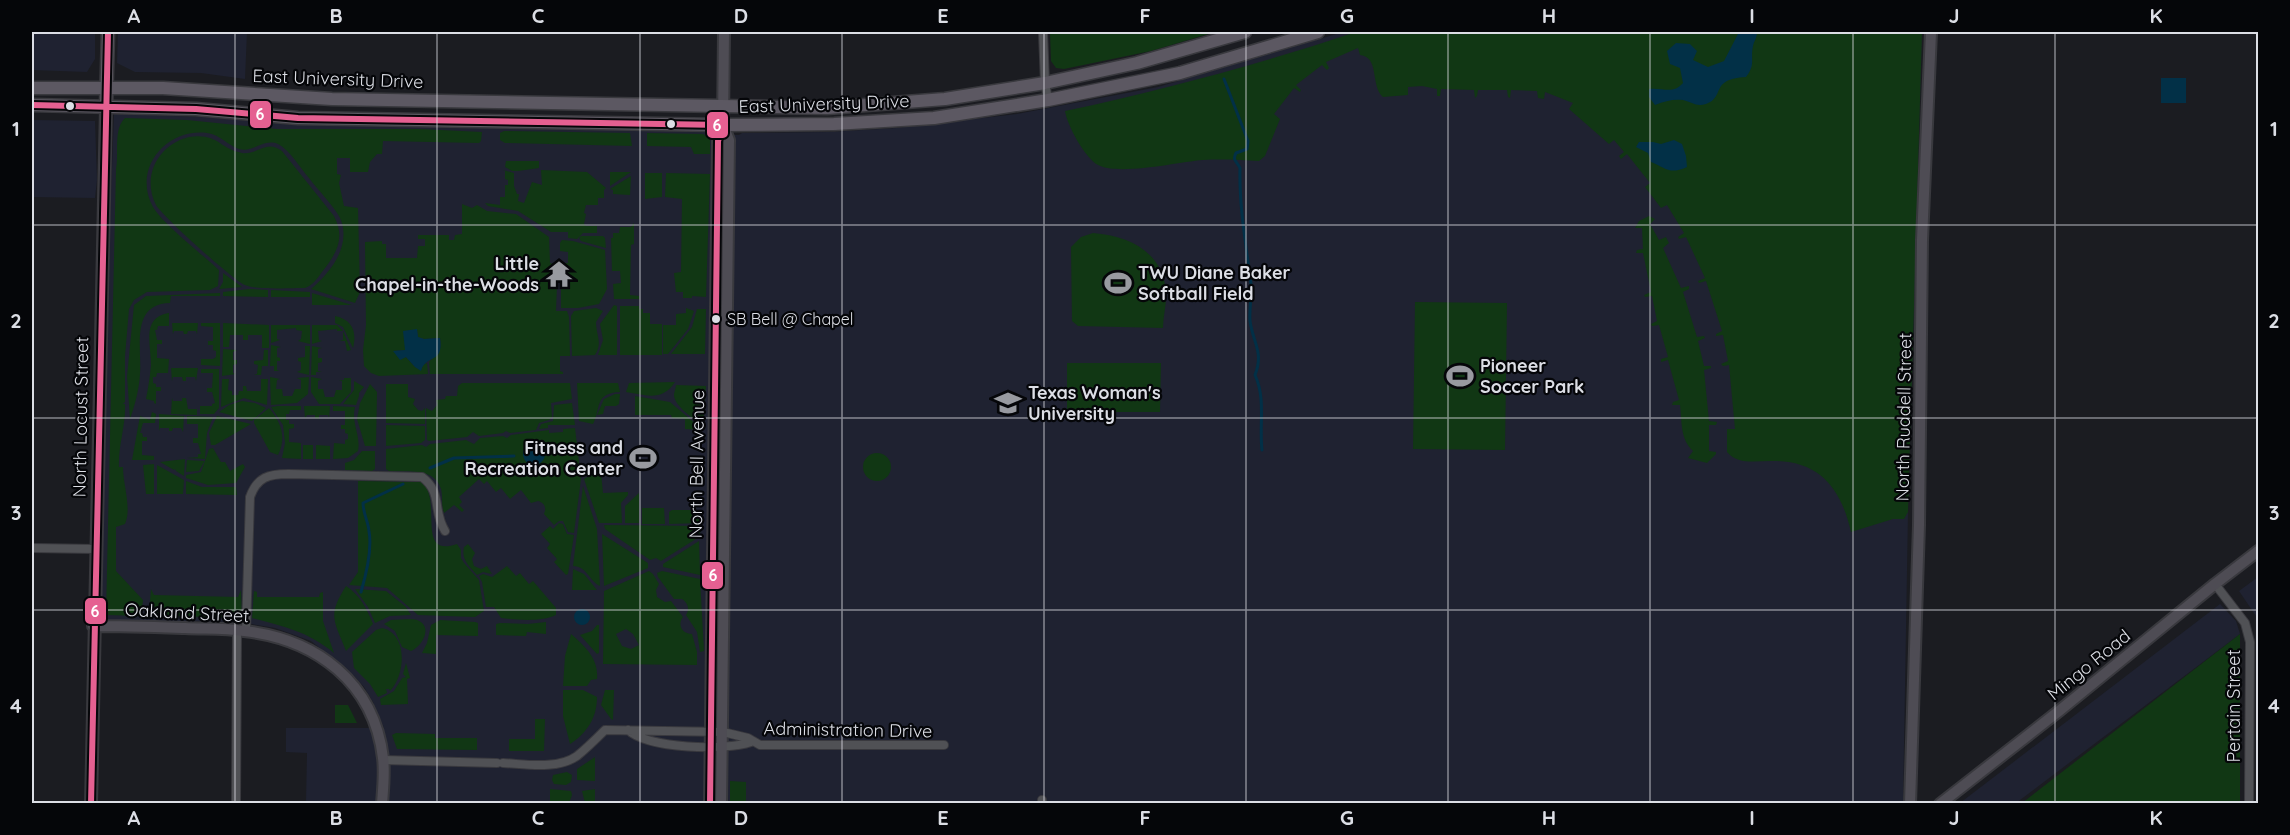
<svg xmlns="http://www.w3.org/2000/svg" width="2290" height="835" font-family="Quicksand,sans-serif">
  <rect width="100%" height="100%" fill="#1b1c21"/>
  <path fill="#1f2231" d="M32 32H95V59L87 72 32 70Z
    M118 32H247L245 79 201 73 135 72 117 63Z
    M1343 32H1922L1908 512 1903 803H306L307 753 286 752V728H384L373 702 364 687 353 675 311 641 275 628 239 622 101 620 108 276 114 114 204 117 295 125 710 131 714 135H739L742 133 829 132 896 128 1017 114 1158 87Z
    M32 120 95 121 97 180 95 198 32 197Z
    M2258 577V614L2256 616 2239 591Z
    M2220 604 2236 621 2240 634 2016 803H1960Z"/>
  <path fill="#113714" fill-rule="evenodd" d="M1050 32H1215L1151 51 1064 69 1056 68 1051 61Z
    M1356 32H1922L1908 512 1904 519H1893L1851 532C1841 488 1819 460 1771 461 1755 461 1738 465 1727 452V429H1735L1729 365 1723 366 1721 364 1728 361 1723 335 1716 336V334L1722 331 1706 281 1699 283 1698 281 1705 278 1686 237 1679 239 1678 237 1684 233 1667 205 1661 208 1645 187 1650 183 1627 154 1621 159 1619 156 1624 152 1614 140 1609 144 1569 109 1573 103 1545 92 1544 99 1538 98 1537 91 1511 90 1510 98 1508 97 1507 90H1478L1477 96 1475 98 1474 90 1441 89 1440 96H1437V89L1422 86 1408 87V95L1383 97C1370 86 1380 57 1360 55L1358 48 1326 62 1329 68 1327 70 1322 65 1296 85 1301 90 1300 92 1294 88 1274 114 1280 119 1265 156 1259 161C1241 160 1222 159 1203 160 1177 162 1120 176 1098 165 1085 158 1067 125 1065 111 1163 90 1260 64 1356 32Z
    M125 118 187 120 277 129H420L482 132 481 141 479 143 383 141 382 154H377L370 162 368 172H350V158H337V174L341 175 339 183 344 206 358 208 360 292 355 303 311 289C331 272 352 245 340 218 334 206 317 189 309 178 300 168 290 150 278 144 263 138 254 153 239 149 227 145 221 135 207 133 166 128 132 169 153 207 162 223 204 256 219 270L218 286 210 290 147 292 134 300 129 309 125 356V402L123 404H125C126 426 118 445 119 467H123C123 485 132 508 125 524L116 527V571L143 600 141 616 106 615 116 169C119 154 113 129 125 118Z
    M504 131 630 133 632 146 505 143 500 140V133Z
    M647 133 703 134 710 139V154H694L691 147 647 146Z
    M189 137C219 133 219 149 242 153 258 155 266 139 282 151L334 216C346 239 336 254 322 272 317 279 313 285 305 288 292 288 255 290 245 285 233 280 162 216 156 205 141 176 159 144 189 137Z
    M506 161H539V168L518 171H512L505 167Z
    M503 170 514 173V186L517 194H519L518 201 524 203 532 182 542 185 541 170 587 172 606 188 604 190V198H598V205H586L584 213 586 214 584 224 586 226H597V233H583L577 239 568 238V232H551L518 211 488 206 485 203 500 205V197H505V185H508V180L505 179V171Z
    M610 172H631L610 186Z
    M645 173H662V197L645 199Z
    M666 173 710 174 706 297 692 296V298H683V292H676L674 273 681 272 682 199 665 197Z
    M631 176 630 195 613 194V190L610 189Z
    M462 204 472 208 477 205 487 211 516 214 549 237 550 263 553 264V284L557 285 556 311H567L569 317 570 356H560V371L563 372V374H430L429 362C438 353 442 352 440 338L424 339 418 337 417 330 405 350 394 351 403 358 406 357 415 367 421 370 423 365 427 363 428 374 379 376 371 373 364 366 363 350 366 325 365 242 382 241V244H386V258H417L418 246H425V239H418V235H449V240H454L455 235 462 234Z
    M1649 216 1655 219 1650 224 1659 240 1666 237 1669 243 1663 248 1681 288 1689 286V289L1683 292 1697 337 1704 336 1705 338 1698 341 1704 366H1711V368L1704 370 1709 421 1717 422 1716 425H1709V451L1716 452V454L1707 463 1688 458 1693 451C1680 439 1682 422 1680 405H1672L1673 402 1679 400 1668 360 1661 362V359L1668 357 1659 325 1652 326 1651 324 1657 321 1652 296 1645 297 1644 295 1651 292 1643 253H1636L1637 250 1643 249 1642 228H1635L1639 221Z
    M634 223V244L631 245 630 295 639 296V299H614L613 284 621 283 620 271H612L611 238H613V233H619L620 227H631Z
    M1093 233C1129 236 1162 251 1166 291 1167 304 1163 316 1163 328L1078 326 1072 321 1071 247 1081 237Z
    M581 236H603L605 238 606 248 581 241 579 238Z
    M562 240 573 241 605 250 607 289 599 304 578 308H561V285L565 284V263H568V252L560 251V243Z
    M223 273 242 287 219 289 223 282Z
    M249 289 268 290V297L223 296V292Z
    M271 290 310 292V297H271Z
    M220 293V296H171L170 303C130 304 142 348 140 374 139 390 135 405 130 419L127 376 134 305 146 296Z
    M312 293 352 305H312Z
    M1415 302 1507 303 1505 450 1413 449Z
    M614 305 617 306V355H598L603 340 600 324Z
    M620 306H639V309H643V313H650V324H662V355H620Z
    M596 308 603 311 596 322C596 335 603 343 595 355L572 356 571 316 574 311Z
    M686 308 694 311 688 329 668 354H663V325H676V314L686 313Z
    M697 309H706L705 354H671L692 327Z
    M169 313V326H158L157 330H155L157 340H162V344H157V358L169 359 168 373H157L156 377H153V383L156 384V387H161V391H156V404L154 403V401L146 399C148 388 150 377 151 365 151 345 141 317 169 313Z
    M335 316C353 320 357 332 353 348L343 327 335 323Z
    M172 323H198L197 334 196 331H188L187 334H184L183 331H174L173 334Z
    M201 323H220V366L201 365V359H213L216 357V351L213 350V345H208V341H213V327L201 326Z
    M223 323 269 325V348H262V335H248V340H243V335H230L229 347H223Z
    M271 325H310V344L298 341 301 339 302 331 296 330V328L277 330V339L280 340 271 343Z
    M312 325H337L343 331 351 350 347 351 345 341H339L343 340V331H337V329L318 331 319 340 322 341 312 344Z
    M271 345 281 347 277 348V357L280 358V361H277V370L280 371H274V366H270Z
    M305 346H310L309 375 297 372 301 370V362L298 361V358L305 357Z
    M312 346 322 348 318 349V358H322V362L318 363V371L322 372H316V375H311Z
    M223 349 237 350 233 352V360H237V364L233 365V373L236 374 222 376Z
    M264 350H268V366H262L261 375H254L257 374 258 365 254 364V361L263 360Z
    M1067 363H1161L1160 412H1067Z
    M171 368H198L196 381 195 377H186V381H183L182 377H173L172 381Z
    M201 369H219V408L214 414H200V406H212V404L215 403 212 392H207V388H212L213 373H201Z
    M270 377 280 379 277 380 276 389H282L283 396H292L295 389H301V380L297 378 309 377 308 394 297 403 271 405Z
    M311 377 322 379 318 381V389H323L325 397H334L336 390H342V381L339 380H344V378H351V392L340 404H319L311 392Z
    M222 379H229L228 390 232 391V395H238L239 391H243V386H246L247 391H261V379H268L267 405 244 398 221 407Z
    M354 381 364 387 359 393V396L356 405 343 404 354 390Z
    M675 382C662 402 646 395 626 392L629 383Z
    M462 383H570L572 399 551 403 552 417 549 420 539 423 536 430 510 433 506 431 503 433 479 436 473 432 467 437 429 441 427 440 426 408 432 411 437 405 436 400 445 399 446 396H457L458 386Z
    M577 383H618L620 392C594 393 601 409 593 424L579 421Z
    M370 384 377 392 376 446H365L357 419 360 403Z
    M386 384H408V397L415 399 413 404 418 410 422 411 425 408V424L386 423Z
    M676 385 706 386 703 425C695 420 674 406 674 395 674 393 676 387 676 385Z
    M615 394H620L619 404 616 406H605L603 414 597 415 604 399Z
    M635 396 670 402 697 425 703 427V430L685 429V419L672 418 671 415H635Z
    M172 398 173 401H182V398H186L188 409H197V415L171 414Z
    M242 401 255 403 266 408 252 421 219 412 229 405Z
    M572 403 575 425H548V428L539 429 541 424 553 421 554 405Z
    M278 406H301V410H290L289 414H286V420H289V424H294V428L289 429V442L301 443V459L282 458 285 443 283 425 271 407Z
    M304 406H330L329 418 328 415H319V419L315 418V415H307L305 418Z
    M333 406 355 407C351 423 361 435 358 451L348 458 333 459 334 443 345 444V440L348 439V434L345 433V429H341V425H345V411H333Z
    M269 408C281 422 287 437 278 455L270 452 254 423V420Z
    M152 412 156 414 155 423H143L140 433H142L143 437H147V441H142V455L154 456V460H132L140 416 150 420Z
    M159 414 184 416 183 432 181 428H173L172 431H169V428H160L159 431Z
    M187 416 213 417 207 433 205 459 187 458 198 457V454H201L198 443H193V438H198V424H187Z
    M217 416 251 424 215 445H211L209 433Z
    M386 425 425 426V440L421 443 386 446Z
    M575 428 581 479 574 533 568 532 563 521H559L554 525 544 514C547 507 544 503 538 501L531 503 521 490 510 499 501 488 496 492 487 481 484 484 479 479 459 497 462 502 459 505 464 510 462 512 454 505 444 513C441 506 443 497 441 489 435 467 406 472 389 471L386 469V449L422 445 426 447 430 444 466 440 474 444 480 438 503 436 507 438 511 435 549 430V433L563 432V429Z
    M303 445H313V459H303Z
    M316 445 330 446V459H316Z
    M213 448 221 462H225L230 471 243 464 245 467 236 483 208 485 186 478V475L201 472 209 449Z
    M362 451H375V469L372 471 345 470V463L354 460Z
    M863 467a14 14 0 1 1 28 0a14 14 0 1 1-28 0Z
    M185 459 184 476 176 471 175 469 174 470 160 462Z
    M187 460 204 461V462L199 471 186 472Z
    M154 464V494H146L143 465Z
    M157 465 184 480 183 494H157Z
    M594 473H601L603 493 628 492V495L621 503 622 523H599L584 479Z
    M186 481 202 487H236L237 495 186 494Z
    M358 481 421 482C444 497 414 559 457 544L461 550V558L464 563 479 580 484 611 475 617 418 615 387 588 349 585 358 572Z
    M583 486 597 529 600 586C589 581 587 566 573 566Z
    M639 493V523H625V506Z
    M642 508H664L665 524H642Z
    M672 510H702V523L669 524V512Z
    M559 523 563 524 567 534 574 535 568 574 566 575 554 562 557 559 547 548 550 544 541 534 550 526 553 529Z
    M604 525 702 526 699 537 661 561 656 558 650 560 605 529Z
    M602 534 648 563V568L604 586Z
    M699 541 700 575 663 567V564Z
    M468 544 475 553 472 559 474 566 481 569 487 566 492 574 483 572 477 575C469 566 461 560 464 547Z
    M507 566 516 576 520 573 529 584 533 581 556 608V615C542 622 517 620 501 618L494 607H486L482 582 479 576 483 574 492 577Z
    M573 569 584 574 597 590H572Z
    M649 571 653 574 659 584 656 590 657 597 665 602 671 601 683 617C677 625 682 634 692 634L697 652V665L603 664 604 591ZM626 629 633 634 639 645 631 649 622 646 616 634Z
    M662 571 700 579 704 651 700 652 697 632 686 615C690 609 688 603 682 599H674L658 577 657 573Z
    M346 586C360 595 367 609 373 624L346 651C334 620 327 616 346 586Z
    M151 589 154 595 238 597 241 590 242 618 167 616V615L150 616 149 615Z
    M355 589 386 591 406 607 411 615 390 616 375 623 368 607Z
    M254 591 257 592V597H319L320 593 323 592V621L334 653C307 631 285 627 252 618Z
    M391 620C399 620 410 618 417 620 434 626 422 647 411 651L402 647 395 631 384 624Z
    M440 620 475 622 478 623V636L436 635V654L422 653 427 643 431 625Z
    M546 622V634L527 632 526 636 496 635V624L500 623 528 624Z
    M597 625H599V653L597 654 580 635 592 631Z
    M382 628C409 634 405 676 390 691L389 689H386L387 693 378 697 370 684 354 668 352 652 376 630Z
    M571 634C585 646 599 659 597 679L591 680 587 686H563L565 656Z
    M2240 634V803H2022Z
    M406 663 410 678 407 679 408 704 381 705 380 699 394 691 402 678 406 677 403 674Z
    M563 690H583L597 697C597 718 587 733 570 744L563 716Z
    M605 690H614L613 720 611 719 601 705Z
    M335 705H348L357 723H335Z
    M535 719H545L544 751H509V739H535Z
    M396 733 435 734V738H477V750L397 749 392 735Z
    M595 757V781L577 780V769Z
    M567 772 572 775 571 782 566 785 554 784 552 780 553 775Z
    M730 781 746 782V803H730Z
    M550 789 571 791 572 795 569 803H550Z
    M595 789V803H585L582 791Z"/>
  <path fill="#023047" d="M1739 32H1757C1757 38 1754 41 1753 46 1750 60 1756 64 1746 77 1709 79 1726 97 1706 104 1696 107 1692 102 1683 100 1673 99 1665 101 1655 105L1649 97V89C1662 87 1673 95 1683 83L1680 68 1670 64 1667 51 1676 43 1690 44 1697 51 1693 60 1708 67 1724 61Z
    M2161 78H2186V103H2161Z
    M1674 140 1682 144 1686 156 1687 167C1669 175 1666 168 1651 162L1648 153 1636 147 1639 142H1653L1661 144Z
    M417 329 418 337 424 339 440 338C444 365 426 353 421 371L415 367 406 357 400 360 393 351 405 350 403 331Z
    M523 454a11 11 0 1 1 22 0a11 11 0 1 1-22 0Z
    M574 617a8 8 0 1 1 16 0a8 8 0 1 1-16 0Z"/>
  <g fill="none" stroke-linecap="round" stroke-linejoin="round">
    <path stroke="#023047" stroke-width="3" d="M1224 79 1248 141 1247 149 1236 153C1232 161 1237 161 1240 168 1239 206 1246 245 1251 284 1252 296 1249 309 1250 321 1253 343 1264 352 1255 375 1266 399 1259 424 1262 450
      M430 468 454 458 514 456
      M361 592C366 575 372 548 369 531 368 521 363 513 363 503L403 484"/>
    <defs>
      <path id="street" d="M1043 32 1045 83 1048 100
        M32 548 95 549
        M2215 584 2245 623 2250 642 2249 804
        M246 631 250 497C257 477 269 474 288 474L422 477C443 493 432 510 445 531
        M628 730C649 749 725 751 751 742
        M383 760 497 763
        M503 763C525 764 557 770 577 756 587 748 596 739 605 730L723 732 748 738 760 745H944
        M236 804 237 630
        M1042 804V800"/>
      <path id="secondary" d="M93 626C124 626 154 627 185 628 204 629 224 628 244 631 316 639 374 682 383 758 385 773 383 789 382 804
        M91 804 106 107
        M710 804 718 141 723 125 724 32
        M721 804 729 140 723 125
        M1910 804 1919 525 1922 240 1931 32
        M1940 804 2059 711 2215 584 2258 551"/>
      <path id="primary" d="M32 88H163L332 99 827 108 945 99 1045 83 1137 63 1245 32
        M32 105 196 109 298 118 723 125 834 124 934 118 1048 100 1180 73 1318 32
        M106 107 108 32"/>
    </defs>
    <use href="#street" stroke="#39393e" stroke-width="10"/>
    <use href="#secondary" stroke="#39393e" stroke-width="14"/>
    <use href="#primary" stroke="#39393e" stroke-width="15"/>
    <use href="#street" stroke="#505155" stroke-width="8"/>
    <use href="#secondary" stroke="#4e4c54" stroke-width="10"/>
    <use href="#primary" stroke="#5c5862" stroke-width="12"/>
    <defs>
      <path id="bus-1" d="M32 105 196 109 298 118 723 125 718 141 710 804
        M91 804 108 32"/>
    </defs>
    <use href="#bus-1" stroke="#050609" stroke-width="10"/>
    <use href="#bus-1" stroke="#e56091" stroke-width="6"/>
  </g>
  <path fill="none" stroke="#dcdee5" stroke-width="1.5" stroke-opacity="0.55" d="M235 32V804M437 32V804M640 32V804M842 32V804M1044 32V804M1246 32V804M1448 32V804M1650 32V804M1853 32V804M2055 32V804M32 225H2258M32 418H2258M32 610H2258"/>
  <defs>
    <symbol id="temple-bare" viewBox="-9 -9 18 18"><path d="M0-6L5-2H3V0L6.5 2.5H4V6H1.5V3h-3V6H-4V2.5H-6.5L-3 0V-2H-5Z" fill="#989aa0" stroke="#050609" stroke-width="2.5" paint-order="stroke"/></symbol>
    <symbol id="stadium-bare" viewBox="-9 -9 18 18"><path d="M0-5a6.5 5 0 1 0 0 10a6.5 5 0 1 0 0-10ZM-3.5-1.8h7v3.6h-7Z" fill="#989aa0" stroke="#050609" stroke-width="2.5" paint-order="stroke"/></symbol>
    <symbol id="university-bare" viewBox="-9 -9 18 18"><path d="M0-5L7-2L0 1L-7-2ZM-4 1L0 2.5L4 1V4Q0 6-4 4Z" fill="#989aa0" stroke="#050609" stroke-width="2.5" paint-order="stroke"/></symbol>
  </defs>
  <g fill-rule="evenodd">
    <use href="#temple-bare" x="540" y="255" width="38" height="38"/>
    <use href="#stadium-bare" x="1099" y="264" width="38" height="38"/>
    <use href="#stadium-bare" x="1441" y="357" width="38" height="38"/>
    <use href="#university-bare" x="989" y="384" width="38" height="38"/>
    <use href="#stadium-bare" x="624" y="439" width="38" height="38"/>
  </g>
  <g fill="#dcdee5" stroke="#050609" stroke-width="2">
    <circle cx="70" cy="106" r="5"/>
    <circle cx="671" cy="124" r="5"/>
    <circle cx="716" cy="319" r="5"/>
  </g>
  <g text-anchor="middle" stroke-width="4.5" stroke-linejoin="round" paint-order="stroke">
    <g font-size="16" fill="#dcdee5" stroke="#050609" text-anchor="start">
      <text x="727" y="325">SB Bell @ Chapel</text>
    </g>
    <g font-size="18" fill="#dcdee5" stroke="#050609">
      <text transform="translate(338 79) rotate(2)" y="6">East University Drive</text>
      <text transform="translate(824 104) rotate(-2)" y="6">East University Drive</text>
      <text transform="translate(81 417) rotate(-89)" y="6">North Locust Street</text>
      <text transform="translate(1904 417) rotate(-89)" y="6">North Ruddell Street</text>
      <text transform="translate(697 464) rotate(-89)" y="6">North Bell Avenue</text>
      <text transform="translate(187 613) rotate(3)" y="6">Oakland Street</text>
      <text transform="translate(2089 665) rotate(-39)" y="6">Mingo Road</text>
      <text transform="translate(2234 706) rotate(-90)" y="6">Pertain Street</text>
      <text transform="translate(848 730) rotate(1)" y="6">Administration Drive</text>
    </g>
    <g font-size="18" font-weight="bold" fill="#dcdee5" stroke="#050609" text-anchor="start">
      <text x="539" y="270" text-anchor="end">Little<tspan x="539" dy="21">Chapel-in-the-Woods</tspan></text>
      <text x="1138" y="279">TWU Diane Baker<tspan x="1138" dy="21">Softball Field</tspan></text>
      <text x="1480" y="372">Pioneer<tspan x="1480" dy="21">Soccer Park</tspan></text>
      <text x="1028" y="399">Texas Woman's<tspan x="1028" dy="21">University</tspan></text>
      <text x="623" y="454" text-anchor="end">Fitness and<tspan x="623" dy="21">Recreation Center</tspan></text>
    </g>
  </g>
  <g stroke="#050609" stroke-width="2">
    <rect x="249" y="100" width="23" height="29" rx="6" fill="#e56091"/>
    <rect x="706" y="111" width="23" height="28" rx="6" fill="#e56091"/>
    <rect x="701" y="561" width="23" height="29" rx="6" fill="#e56091"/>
    <rect x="84" y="597" width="23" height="28" rx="6" fill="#e56091"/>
  </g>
  <g font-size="16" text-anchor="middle" font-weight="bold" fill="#fff">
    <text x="260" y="120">6</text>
    <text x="717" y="131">6</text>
    <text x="713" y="581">6</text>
    <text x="95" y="617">6</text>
  </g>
  <rect width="2290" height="835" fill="none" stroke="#050609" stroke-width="66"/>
  <rect x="33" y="33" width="2224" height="769" fill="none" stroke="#dcdee5" stroke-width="2"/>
  <g font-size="20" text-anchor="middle" font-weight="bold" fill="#dcdee5">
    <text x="134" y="23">A</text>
    <text x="336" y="23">B</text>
    <text x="538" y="23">C</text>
    <text x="741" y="23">D</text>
    <text x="943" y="23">E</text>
    <text x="1145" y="23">F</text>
    <text x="1347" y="23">G</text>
    <text x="1549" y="23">H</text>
    <text x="1752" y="23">I</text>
    <text x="1954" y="23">J</text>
    <text x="2156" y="23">K</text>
    <text x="16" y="136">1</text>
    <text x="2274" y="136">1</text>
    <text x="16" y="328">2</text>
    <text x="2274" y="328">2</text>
    <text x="16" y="520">3</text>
    <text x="2274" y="520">3</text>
    <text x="16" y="713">4</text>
    <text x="2274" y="713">4</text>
    <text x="134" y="825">A</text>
    <text x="336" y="825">B</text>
    <text x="538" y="825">C</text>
    <text x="741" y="825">D</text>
    <text x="943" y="825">E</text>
    <text x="1145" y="825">F</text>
    <text x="1347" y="825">G</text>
    <text x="1549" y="825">H</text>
    <text x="1752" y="825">I</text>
    <text x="1954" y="825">J</text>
    <text x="2156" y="825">K</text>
  </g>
</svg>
